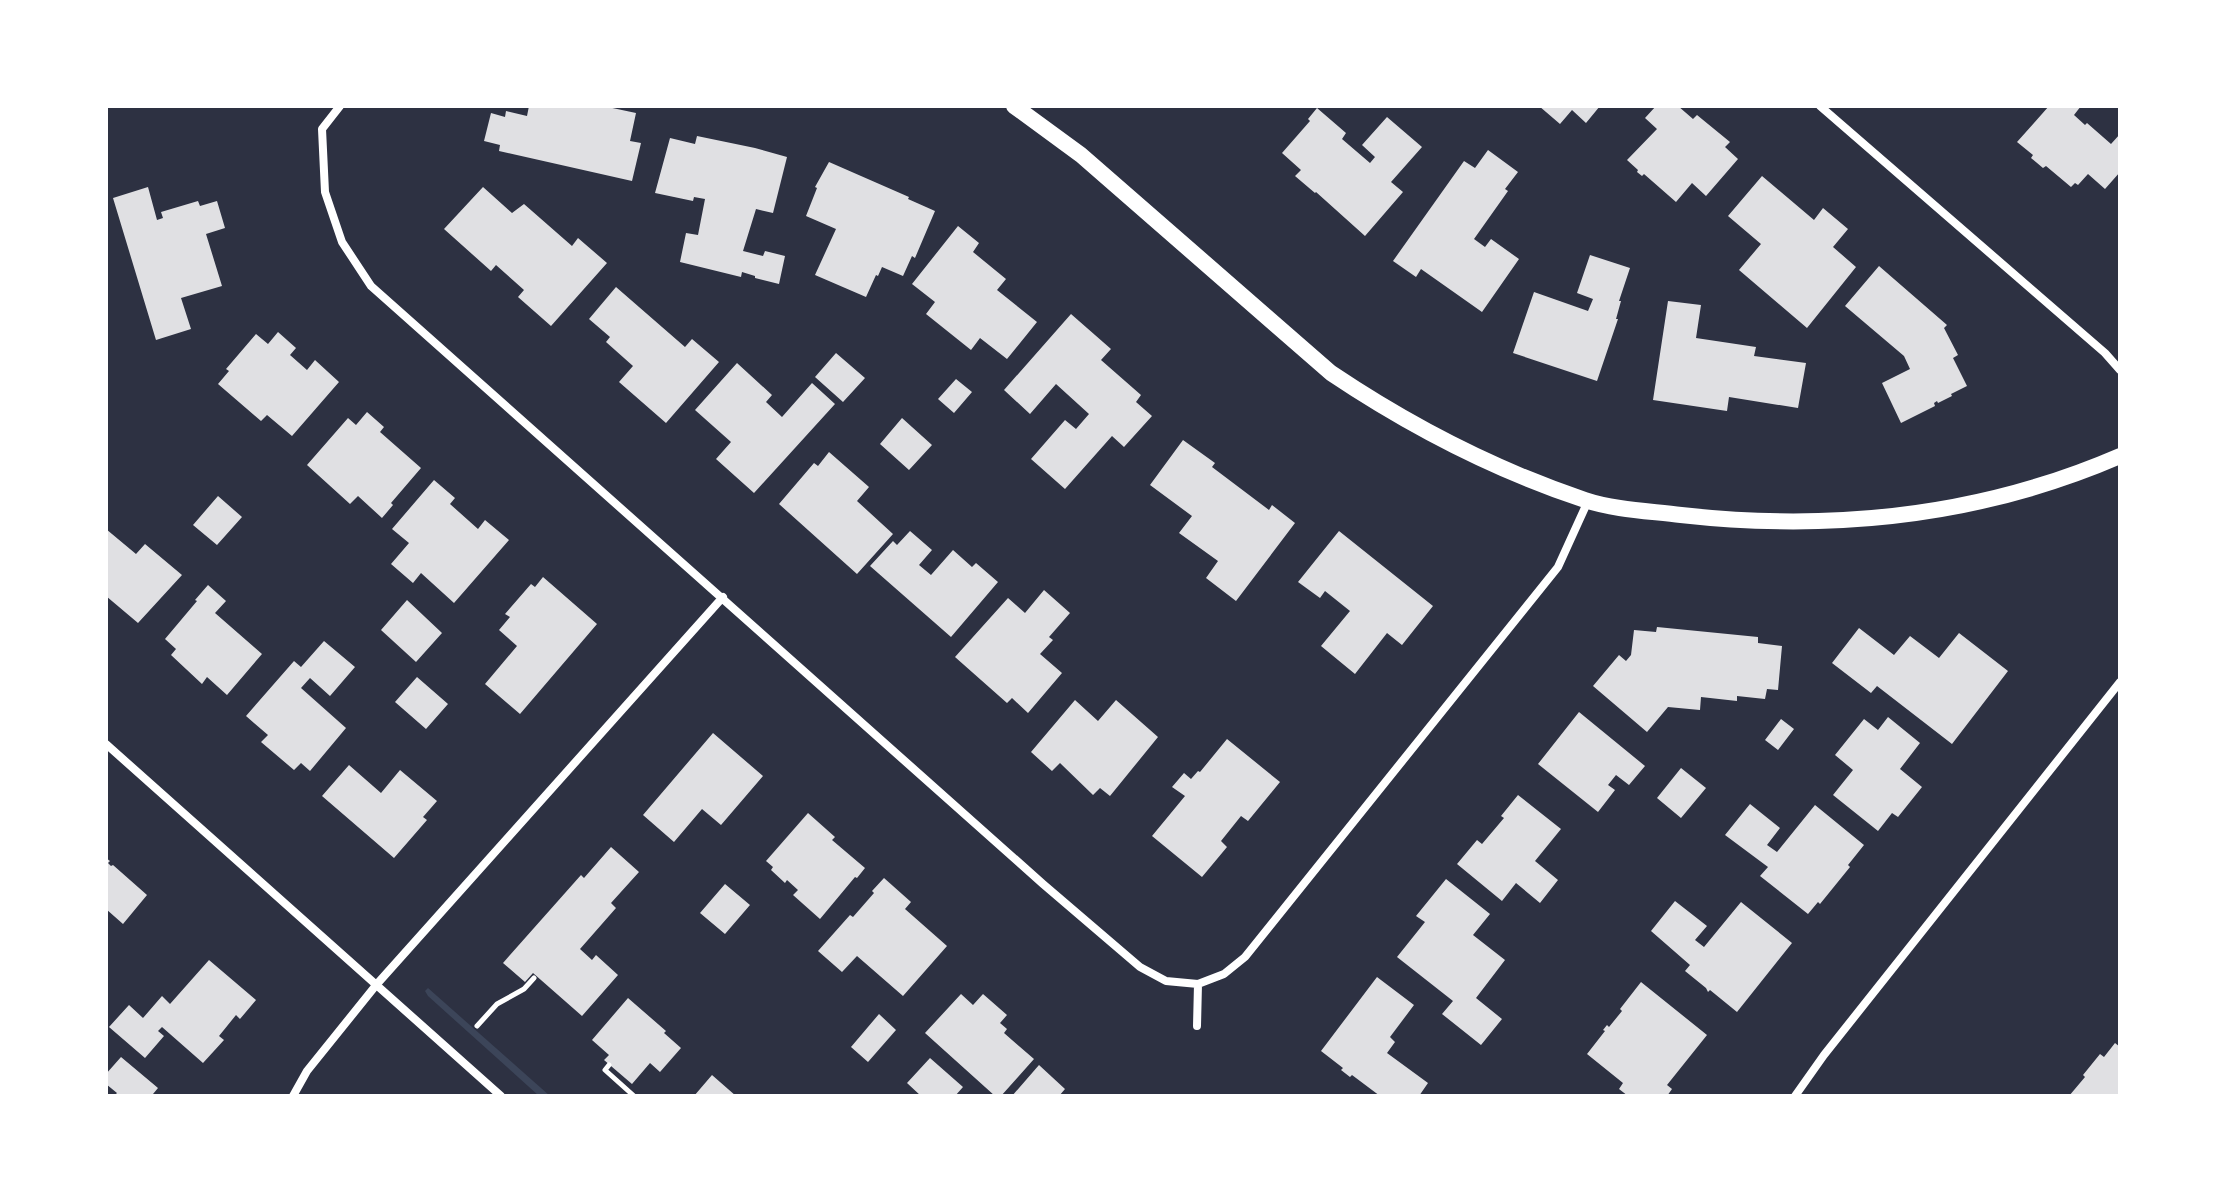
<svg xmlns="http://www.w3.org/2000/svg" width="2226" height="1202" font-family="Jost,sans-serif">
  <rect width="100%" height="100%" fill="#2d3142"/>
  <path fill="#3c4559" d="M428 988 550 1096H539L428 996 425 991Z"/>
  <path fill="#e0e0e3" d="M529 106H603L636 113 630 141 641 143 632 181 499 151 500 145 484 141 491 113 505 117 506 111 527 116Z
    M1539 106H1600L1586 123 1572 110 1560 124Z
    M1656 106H1678L1693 119 1697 115 1730 142 1725 147 1738 159 1706 196 1692 183 1676 202 1644 174 1642 176 1637 172 1638 170 1627 160 1657 129 1645 118Z
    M2049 106H2081L2074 115 2085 125 2087 123 2111 144 2120 134V172L2105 189 2088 174 2078 185 2075 183 2071 187 2046 166 2043 168 2031 158 2033 155 2017 142Z
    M1317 108 1346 133 1342 139 1370 163 1375 157 1362 145 1387 117 1422 147 1391 182 1403 192 1365 236 1316 192 1315 193 1295 176 1301 170 1282 153 1310 121 1308 119Z
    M697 136 755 148 787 157 773 213 756 209 743 251 763 256 765 251 785 256 779 284 755 278V276L742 272 741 277 680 262 686 233 698 235 705 199 694 197 693 201 655 193 670 138 695 144Z
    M1488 150 1518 172 1505 189 1508 191 1474 239 1485 247 1491 239 1519 259 1482 312 1421 269 1416 277 1393 261 1464 161 1475 168Z
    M829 162 909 197 908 199 935 211 915 258 912 256 903 276 882 267 878 276 876 275 866 297 815 275 836 229 806 216 817 188 815 187Z
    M1762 176 1814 220 1823 208 1848 229 1833 247 1856 267 1807 328 1739 270 1761 244 1728 216Z
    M148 187 157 220 163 218 161 212 198 201 200 206 217 201 225 228 206 234 222 286 181 298 191 329 156 340 113 198Z
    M483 187 512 213 524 204 572 246 578 238 607 263 551 326 518 297 524 290 496 265 491 271 444 229Z
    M958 226 979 243 973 252 1006 279 997 290 1037 322 1007 359 980 338 971 350 926 314 935 302 912 284Z
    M1590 255 1630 268 1619 301H1621L1616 319H1618L1597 381 1513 353 1534 292 1588 311 1593 299 1577 293Z
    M1879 266 1947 325 1944 328 1958 355 1953 358 1967 386 1951 394 1952 396 1938 403 1937 401 1934 403 1935 406 1901 423 1882 383 1910 369 1904 356 1845 306Z
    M616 287 685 347 692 339 719 362 666 423 619 382 633 366 606 342 610 337 589 319Z
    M1668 301 1701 305 1696 338 1756 347 1754 356 1806 363 1798 408 1729 397 1727 411 1653 400Z
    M1071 314 1111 349 1101 360 1141 395 1136 402 1152 416 1124 447 1112 436 1065 489 1031 459 1065 420 1076 429 1089 414 1056 384 1030 414 1004 390Z
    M278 332 296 348 290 355 307 370 315 360 339 382 292 436 267 415 261 421 218 384 229 371 226 369 256 334 268 344Z
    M836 353 865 378 843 402 815 377Z
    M737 363 772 395 766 402 782 417 812 383 835 404 754 493 716 459 731 442 695 410Z
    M956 379 972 392 954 413 938 399Z
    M367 412 384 427 380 432 421 468 391 503 393 505 382 518 358 496 350 504 307 465 348 418 356 425Z
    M902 418 932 445 909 470 880 444Z
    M1183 440 1215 463 1212 467 1269 510 1272 505 1295 523 1236 601 1206 578 1218 561 1179 533 1192 516 1150 485Z
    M829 452 869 487 857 501 893 534 857 574 779 504 814 463 818 466Z
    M434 480 455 498 450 504 478 529 485 520 509 540 454 603 421 573 413 583 391 564 409 543 392 529Z
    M218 496 242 517 217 545 193 525Z
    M106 529 136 554 145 544 182 575 138 623 106 596Z
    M910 531 932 550 919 565 931 575 953 550 972 567 976 563 998 582 951 637 870 566 893 541 897 545Z
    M1339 531 1433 606 1402 645 1387 633 1355 674 1321 646 1350 611 1325 591 1320 598 1298 582Z
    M543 577 597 624 520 714 485 684 517 646 499 630 510 617 505 614 531 584 535 587Z
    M208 585 226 601 215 613 262 654 227 695 207 677 202 684 171 655 176 649 165 639 197 601 195 600Z
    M1044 590 1070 613 1049 637 1053 640 1040 654 1062 673 1028 713 1012 698 1007 703 955 657 1008 598 1025 613Z
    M407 600 442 633 416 662 381 630Z
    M1657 627 1758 637V643L1782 646 1778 690 1767 689 1765 699 1737 696V701L1701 697 1700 710 1668 707 1647 732 1593 686 1619 655 1626 661 1631 655 1634 630 1656 632Z
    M1859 628 1894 655 1910 636 1939 658 1959 633 2008 671 1952 744 1877 686 1871 693 1832 663Z
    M324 641 355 667 330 696 310 678 301 688 346 728 310 771 301 763 294 770 261 742 268 735 246 716 294 661 301 667Z
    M417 677 448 704 426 729 395 702Z
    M1075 700 1098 721 1116 700 1158 737 1110 796 1100 788 1093 795 1060 763 1052 771 1031 752Z
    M1579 712 1645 766 1629 785 1616 775 1608 785 1615 790 1598 812 1538 764Z
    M1888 717 1920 743 1900 769 1922 787 1898 817 1892 813 1878 831 1833 795 1853 770 1835 755 1864 719 1878 730Z
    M1781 719 1794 729 1778 750 1765 740Z
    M713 733 763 776 721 825 702 809 674 842 643 815Z
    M1227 739 1280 782 1248 821 1241 816 1221 841 1227 847 1202 877 1152 836 1185 796 1172 787 1184 773 1191 779 1198 771 1200 772Z
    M349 765 381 793 400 770 437 801 423 817 427 820 394 858 322 796Z
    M1681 768 1706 788 1681 818 1657 798Z
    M1518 795 1561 829 1535 861 1558 880 1540 903 1516 883 1502 901 1457 864 1477 840 1482 844 1504 818 1501 816Z
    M1750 804 1780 828 1767 845 1777 852 1815 805 1864 845 1848 865 1850 867 1820 904 1818 902 1808 914 1760 876 1768 867 1725 835Z
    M808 813 835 837 832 840 865 868 857 878 855 877 820 919 793 895 798 890 787 880 785 883 771 870 773 867 766 861Z
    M611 847 639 872 611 903 616 908 580 949 592 960 596 955 618 975 582 1016 533 973 525 982 503 963 581 875 584 878Z
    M106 858 110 861 108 863 111 866 113 865 147 895 123 924 106 909Z
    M884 878 911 902 905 909 947 946 903 996 857 956 842 972 818 951 850 915 853 917 874 893 872 891Z
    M1446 879 1490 914 1473 935 1505 960 1476 998 1502 1019 1481 1045 1442 1014 1453 1001 1397 957 1425 922 1416 916Z
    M725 884 750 905 725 934 700 913Z
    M1675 901 1707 926 1695 940 1704 947 1741 902 1792 943 1737 1012 1710 990 1708 992 1706 988 1685 971 1690 965 1651 931Z
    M209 960 256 1000 240 1019 236 1015 219 1036 224 1040 203 1063 162 1027 158 1031 164 1036 145 1058 109 1027 129 1005 143 1018 162 996 170 1004Z
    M1377 977 1414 1005 1390 1037 1395 1042 1387 1053 1428 1083 1419 1096H1380L1352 1075 1350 1077 1341 1070 1343 1068 1321 1051Z
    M1641 982 1707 1035 1667 1085 1672 1089 1667 1096H1628L1619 1089 1623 1083 1587 1054 1605 1031 1603 1030 1607 1025 1609 1027 1622 1011 1620 1009Z
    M961 994 973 1005 983 994 1007 1015 1000 1023 1007 1029 1004 1033 1034 1059 1001 1096H995L925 1033Z
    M628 998 666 1031 664 1033 681 1048 660 1072 650 1063 632 1084 604 1060 609 1055 592 1040Z
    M879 1014 896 1030 868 1062 851 1047Z
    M2115 1043 2120 1047V1096H2069L2085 1077 2083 1075 2100 1054 2104 1057Z
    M121 1057 158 1088 153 1094 156 1096H114L117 1093 106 1084V1074Z
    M930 1058 963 1087 955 1096H921L907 1083Z
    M1039 1065 1065 1089 1059 1096H1012Z
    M712 1075 736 1096H694Z"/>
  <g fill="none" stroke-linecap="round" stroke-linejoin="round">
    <path stroke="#fff" stroke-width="5" d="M477 1026 497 1004 524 989 534 978
      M609 1065 605 1070 634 1096"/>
    <path stroke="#fff" stroke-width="8" d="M340 106 322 129 325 192 342 242 371 286 1043 884 1140 967 1166 981 1198 984 1224 974 1245 957 1558 567 1588 501
      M1820 106 2105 353 2120 370
      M106 744 501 1096
      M1197 1026 1198 984
      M293 1096 307 1071 377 984 723 597
      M1795 1096 1824 1055 2120 682"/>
    <path stroke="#fff" stroke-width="16" d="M1014 106 1081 155 1331 373C1410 426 1495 470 1585 500 1615 510 1650 511 1681 515 1833 532 1979 517 2120 456"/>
  </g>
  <rect width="2226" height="1202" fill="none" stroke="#ffffff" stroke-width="216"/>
</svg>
